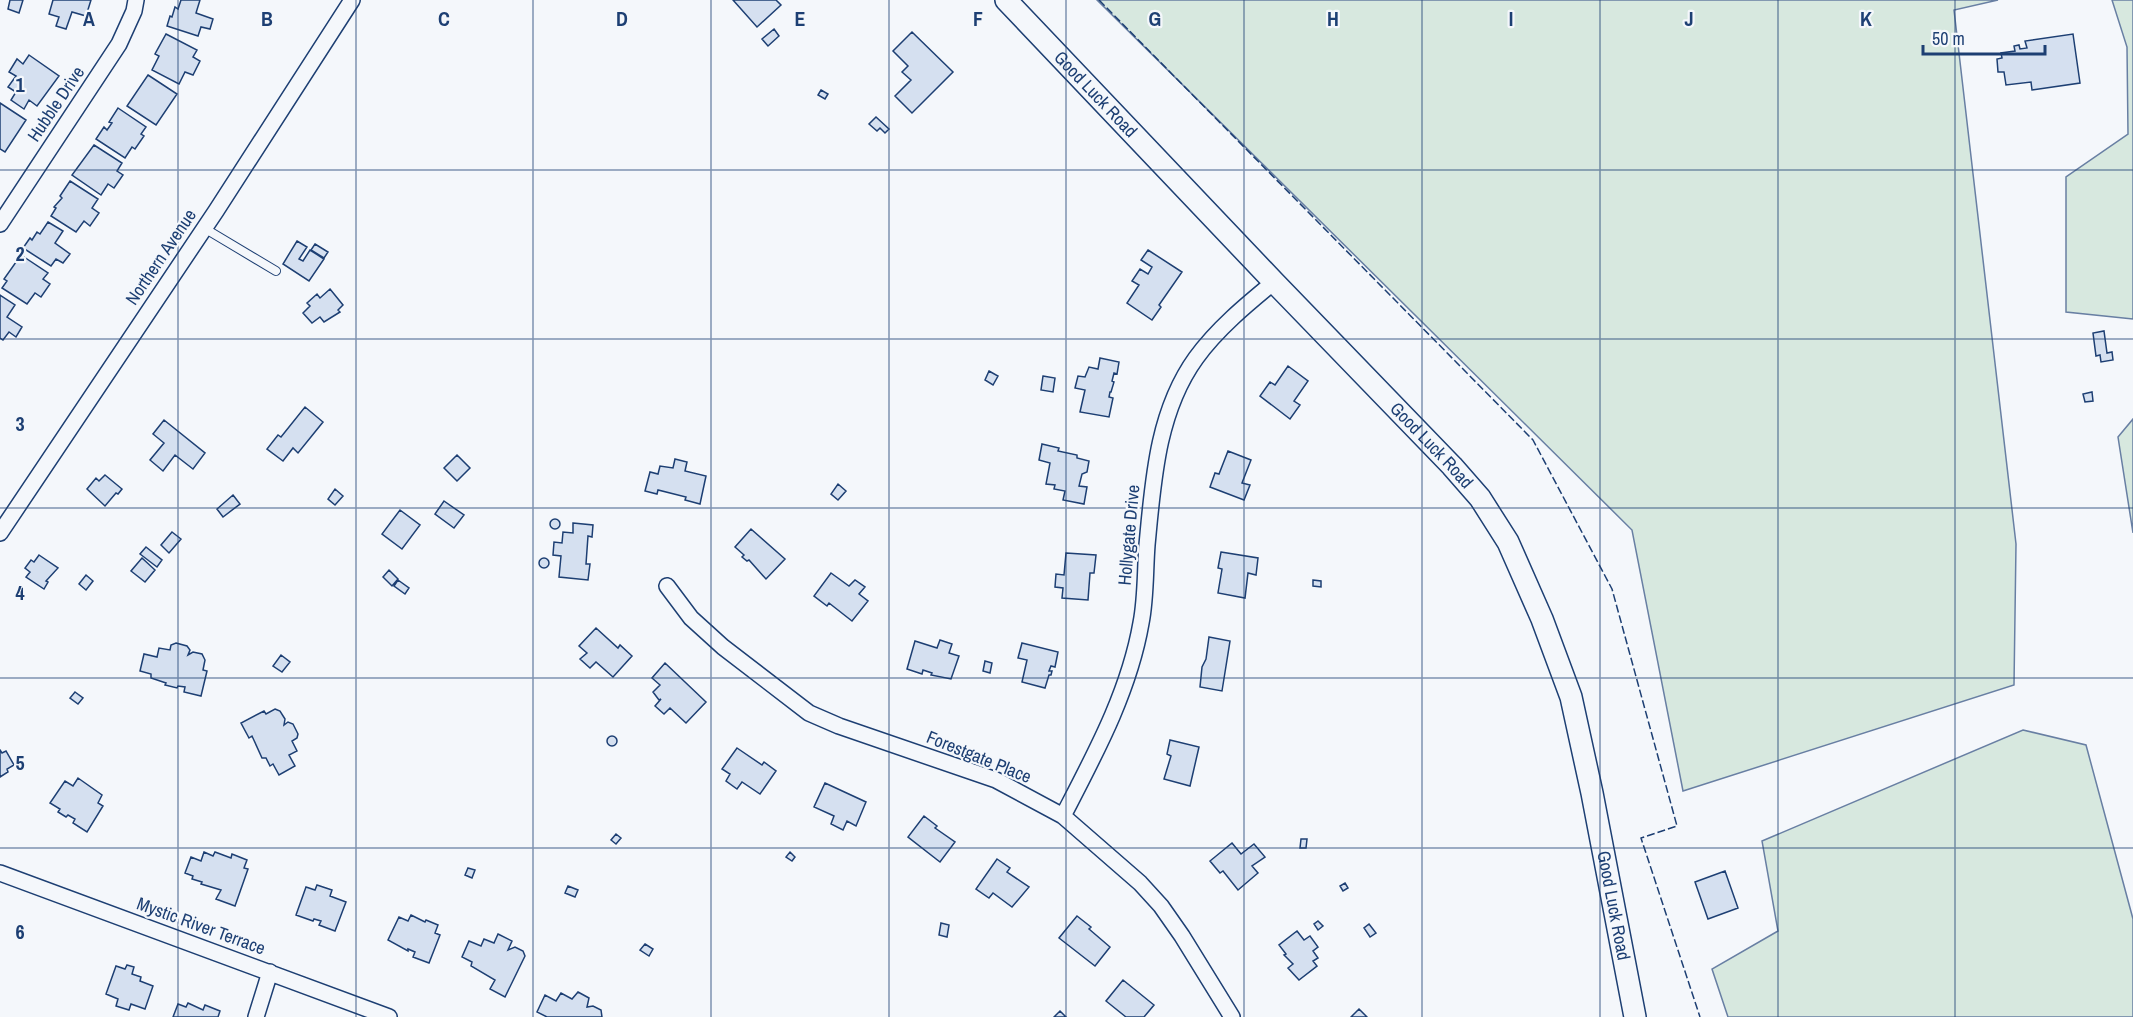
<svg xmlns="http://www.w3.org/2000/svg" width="2133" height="1017" font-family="'Archivo Narrow',sans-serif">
  <rect width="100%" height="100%" fill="#f4f7fb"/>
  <path fill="#d7e8df" stroke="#687fa3" stroke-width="1.5" d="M1097 0H1998L1954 10 2016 544 2014 685 1683 791 1632 530Z
    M2112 0H2133V319L2066 312V177L2128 134 2127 47Z
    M2133 419V533L2118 437Z
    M2023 730 2086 745 2133 919V1017H1728L1712 969 1778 931 1762 841Z"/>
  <path fill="#d5e0f0" stroke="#1d3f73" stroke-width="1.5" d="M10 0H23L19 13 8 9Z
    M53 0H91L86 16 72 12 66 29 56 26 59 17 49 14Z
    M181 0H200L196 13 213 19 210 29 201 27 198 36 167 26 170 16 172 17 175 7 178 9Z
    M733 0H776L781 5 757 27Z
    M774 29 779 36 768 46 762 39Z
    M912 32 953 72 912 113 895 96 911 80 902 72 908 66 893 51Z
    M166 34 197 50 193 57 200 61 193 75 185 72 179 84 152 70 159 56 155 54Z
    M2073 34 2080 83 2032 90 2031 82 2006 85 2004 72H1998L1997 59 2002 58 2001 53 2015 51 2014 46 2019 45 2020 49 2027 48 2025 41Z
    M29 55 59 76 37 106 29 100 24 109 11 100 16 92 8 87 16 76 9 72 17 59 23 64Z
    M148 75 177 94 156 125 127 106Z
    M821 90 828 94 825 99 818 95Z
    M0 103 26 120 5 152 0 149Z
    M118 108 146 127 141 134 144 136 135 149 132 147 125 158 96 139 104 127 107 130 112 123 109 122Z
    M876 117 889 129 885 133 880 128 877 131 869 124Z
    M94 145 122 163 117 171 123 175 114 188 108 184 101 195 72 175Z
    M70 181 98 199 92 208 99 213 90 226 84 221 76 232 51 216 56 208 54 207 62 198 60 196Z
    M48 222 63 231 55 243 70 254 63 263 56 259 51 266 23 248 30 238 32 240 37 232 40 234Z
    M297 241 307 247 299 259 303 261 310 250 324 259 309 281 283 264Z
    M315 244 328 252 324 258 311 250Z
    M1148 250 1182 272 1159 305 1161 307 1152 320 1127 303 1139 285 1132 281 1140 269 1148 274 1152 267 1141 260Z
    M21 255 48 273 43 279 50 284 41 297 35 293 27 304 2 288 7 281 4 279Z
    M330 289 343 305 338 310 340 312 324 322 320 317 312 323 303 313 310 306 307 303 317 294 320 298Z
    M0 295 15 305 7 317 22 327 16 337 9 332 3 340 0 338Z
    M2104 331 2107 353 2112 352 2113 360 2101 362 2100 355 2096 356 2093 333Z
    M1100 358 1119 362 1117 374 1114 373 1112 381 1114 382 1111 392H1110L1109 397 1113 398 1109 417 1080 412 1085 390 1075 388 1078 376 1085 377 1089 367 1098 369Z
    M1288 366 1308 381 1294 401 1300 405 1290 419 1260 396 1270 382 1275 385Z
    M989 371 998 376 993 385 985 380Z
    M1043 376 1055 378 1053 392 1041 390Z
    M2092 392 2093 401 2085 402 2083 394Z
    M305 407 323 422 298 453 293 448 283 461 267 449 278 435 281 437Z
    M164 420 205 453 193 469 175 455 163 471 150 460 164 443 153 434Z
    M1042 444 1059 448 1058 451 1077 455V458L1089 461 1087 472 1082 474 1079 486 1087 487 1084 504 1063 500 1065 491 1054 489 1055 485 1046 484 1050 463 1039 460Z
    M1228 451 1251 460 1242 483 1250 485 1244 500 1210 487 1215 473 1219 474Z
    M457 455 470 468 457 481 444 468Z
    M675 459 687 462 685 471 706 476 700 504 685 500 686 497 658 490 657 494 645 491 650 472 658 474 660 466 673 468Z
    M105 475 122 489 118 494 116 493 105 506 87 489 96 478 99 481Z
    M838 484 846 491 838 500 831 494Z
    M335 489 343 496 335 505 328 499Z
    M233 495 240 504 223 517 217 509Z
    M444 501 464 515 454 528 435 514Z
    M400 510 420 525 402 549 382 534Z
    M550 524a5 5 0 1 1 10 0a5 5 0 1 1-10 0Z
    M573 523 593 525 592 537 588 536 586 564H590L588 580 559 577 561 556 553 555 554 542 562 543 563 532 573 533Z
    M751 529 785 559 766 579 749 560 747 561 742 557 744 555 735 547Z
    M172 532 181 539 169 553 161 545Z
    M146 547 162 560 157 567 140 554Z
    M1221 552 1258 558 1256 575 1248 573 1245 598 1218 593 1222 569 1218 568Z
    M1066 553 1096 555 1094 573H1090L1088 600 1062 598 1063 588 1055 587 1056 574 1064 575Z
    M39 555 58 568 46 581 48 582 44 589 26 577 30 572 25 568 31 560 34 562Z
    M539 563a5 5 0 1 1 10 0a5 5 0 1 1-10 0Z
    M142 558 155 570 145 582 131 571Z
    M389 570 398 579 392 586 383 577Z
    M831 573 849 586 855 580 865 587 859 594 868 601 852 621 829 603 827 606 814 596Z
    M86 575 93 581 86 590 79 584Z
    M398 580 409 588 405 594 394 586Z
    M1313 580 1321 581V587L1313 586Z
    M596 628 618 648 620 645 632 656 613 677 596 662 590 668 580 659 587 653 579 646Z
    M1209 637 1230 641 1222 691 1200 687 1202 667 1206 659Z
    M940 640 952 644 949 653 959 656 951 679 931 675 932 673 923 670 922 674 907 669 915 641 937 648Z
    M176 643 187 646 190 650 188 655 193 652 202 654 205 660 203 670 207 671 201 696 184 692 185 687 178 686 177 688 165 685 166 683 151 678V674L140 671 144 654 157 657 159 648 170 650 171 645Z
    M1022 643 1058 652 1055 667 1051 666 1049 671H1052L1051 675H1049L1045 688 1022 682 1027 660 1018 658Z
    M281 655 290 662 282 672 273 666Z
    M985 661 992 663 990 673 983 671Z
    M665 663 706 702 686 723 670 708 664 714 655 706 661 699 659 700 653 692 660 685 652 678Z
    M75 692 83 698 78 704 70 698Z
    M275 709 280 711 285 719 284 725 288 722 293 724 298 734 297 738 292 741 297 751 289 755 295 766 279 775 273 764 270 766 266 758H262L252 736 249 738 241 723 264 711 266 714Z
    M607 741a5 5 0 1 1 10 0a5 5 0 1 1-10 0Z
    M1170 740 1199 747 1190 786 1164 779 1171 756 1167 754Z
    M737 748 762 765 764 762 776 771 760 794 742 782 737 789 726 781 730 774 722 769Z
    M0 750 2 753 6 751 14 765 7 769 8 772 0 777Z
    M78 778 102 795 98 803 103 806 87 832 73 823 75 819 68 815 66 817 58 812 60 809 50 803 65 781 73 786Z
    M825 783 866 802 856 826 847 821 843 830 831 824 834 816 814 807Z
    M924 816 937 826 935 828 955 842 940 862 908 837Z
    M616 834 621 838 616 844 611 840Z
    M1301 839H1307L1306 848H1300Z
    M1232 843 1241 854 1254 844 1265 857 1252 866 1258 873 1238 890 1223 871 1220 873 1210 861Z
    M204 852 213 856 215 852 231 858 232 854 247 860 244 868 248 869 235 906 216 899 221 890 201 884 202 882 192 879 193 876 185 873 191 857 201 861Z
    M790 852 795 857 792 861 786 857Z
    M997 859 1010 868 1007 872 1029 887 1012 907 993 893 989 898 976 889Z
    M468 868 475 870 472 878 465 875Z
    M1725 871 1738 908 1708 919 1695 882Z
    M1345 883 1348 888 1343 891 1340 886Z
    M317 885 332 890 330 896 346 902 335 931 319 925 321 921 314 919 313 921 296 915 306 887 315 890Z
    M568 886 578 890 575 897 565 893Z
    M411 915 425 922 426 920 438 925 435 933 440 935 429 963 413 957 415 952 408 949V951L388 940 399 917 408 921Z
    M1077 916 1091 927 1089 929 1110 947 1095 966 1059 938Z
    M1318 921 1323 926 1318 930 1314 924Z
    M941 923 949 925 947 937 939 935Z
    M1369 924 1376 933 1370 937 1364 928Z
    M1297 931 1304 940 1310 936 1318 947 1313 951 1318 958 1313 961 1317 966 1299 980 1288 968 1293 964 1284 955 1286 954 1279 945Z
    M498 934 512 941 508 950 515 947 523 951 525 956 505 997 490 989 495 980 471 966 472 962 462 957 469 941 481 946 484 939 494 943Z
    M645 944 653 949 649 956 640 950Z
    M127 965 134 967 132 974 141 977 140 981 153 986 145 1009 131 1004 129 1010 116 1006 118 999 106 994 116 966 125 969Z
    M1123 980 1154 1005 1144 1017H1126L1106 1001Z
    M578 992 589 998 587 1007 593 1006 601 1010 602 1017H547L537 1012 545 995 556 1001 561 993 572 999Z
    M188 1003 203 1010 205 1005 220 1011 218 1017H173L178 1004 186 1007Z
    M1359 1009 1367 1017H1351Z
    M1060 1011 1066 1017H1054Z"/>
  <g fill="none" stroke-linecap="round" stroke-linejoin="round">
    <defs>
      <path id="lane" d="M204 228 276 271"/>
      <path id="street" d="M0 224 119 44 134 11 136 0
        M0 533 216 211 352 0
        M667 586 691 618 723 647 809 713 839 726 996 780 1063 816 1140 883 1161 906 1182 936 1232 1017
        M1063 816C1095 754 1129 692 1141 623 1146 598 1145 571 1147 545 1153 482 1157 412 1196 358 1217 329 1246 305 1274 282
        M0 873 389 1017
        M256 1017 270 972"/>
      <g id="secondary">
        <path id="s1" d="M1006 0 1274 282 1452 466 1480 498 1508 542 1542 619 1571 697 1592 793 1635 1017"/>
      </g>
    </defs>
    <use href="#lane" stroke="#1d3f73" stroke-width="10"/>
    <use href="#street" stroke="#1d3f73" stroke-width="18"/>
    <use href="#secondary" stroke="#1d3f73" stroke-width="24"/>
    <use href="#lane" stroke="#f4f7fb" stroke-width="8"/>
    <use href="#street" stroke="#f4f7fb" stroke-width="15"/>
    <use href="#secondary" stroke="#f4f7fb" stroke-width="21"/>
    <path stroke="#1d3f73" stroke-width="1.5" stroke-dasharray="8 3" stroke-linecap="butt" d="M1099 0 1533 440 1612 589 1677 826 1641 838 1700 1017"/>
  </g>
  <path fill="none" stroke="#1d3f73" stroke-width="1.5" stroke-opacity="0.55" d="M178 0V1017M356 0V1017M533 0V1017M711 0V1017M889 0V1017M1066 0V1017M1244 0V1017M1422 0V1017M1600 0V1017M1778 0V1017M1955 0V1017M0 170H2133M0 339H2133M0 508H2133M0 678H2133M0 848H2133"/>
  <g text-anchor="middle" stroke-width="4.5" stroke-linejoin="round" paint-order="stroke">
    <g font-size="18" fill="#1d3f73" stroke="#f4f7fb">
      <text dy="6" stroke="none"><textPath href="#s1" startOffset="130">Good Luck Road</textPath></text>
      <text transform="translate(56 104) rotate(-56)" y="6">Hubble Drive</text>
      <text transform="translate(161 257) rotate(-56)" y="6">Northern Avenue</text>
      <text dy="6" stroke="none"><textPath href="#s1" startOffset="616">Good Luck Road</textPath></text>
      <text transform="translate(1129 535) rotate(-85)" y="6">Hollygate Drive</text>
      <text transform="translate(979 757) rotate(22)" y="6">Forestgate Place</text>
      <text dy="6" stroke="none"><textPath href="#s1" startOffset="1120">Good Luck Road</textPath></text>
      <text transform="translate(201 926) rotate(20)" y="6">Mystic River Terrace</text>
    </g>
  </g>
  <g font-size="20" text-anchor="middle" font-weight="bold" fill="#1d3f73" stroke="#f4f7fb" stroke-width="4.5" stroke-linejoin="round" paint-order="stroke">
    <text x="89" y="26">A</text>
    <text x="267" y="26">B</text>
    <text x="444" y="26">C</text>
    <text x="622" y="26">D</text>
    <text x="800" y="26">E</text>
    <text x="978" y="26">F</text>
    <text x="1155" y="26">G</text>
    <text x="1333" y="26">H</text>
    <text x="1511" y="26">I</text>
    <text x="1689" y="26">J</text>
    <text x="1866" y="26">K</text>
    <text x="20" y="92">1</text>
    <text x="20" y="261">2</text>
    <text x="20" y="431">3</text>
    <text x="20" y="600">4</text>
    <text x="20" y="770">5</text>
    <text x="20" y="939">6</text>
  </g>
  <path d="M1923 45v9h122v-9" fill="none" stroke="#1d3f73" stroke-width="3"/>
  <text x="1932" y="45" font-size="18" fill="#1d3f73" stroke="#f4f7fb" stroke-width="4.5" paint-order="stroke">50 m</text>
</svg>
